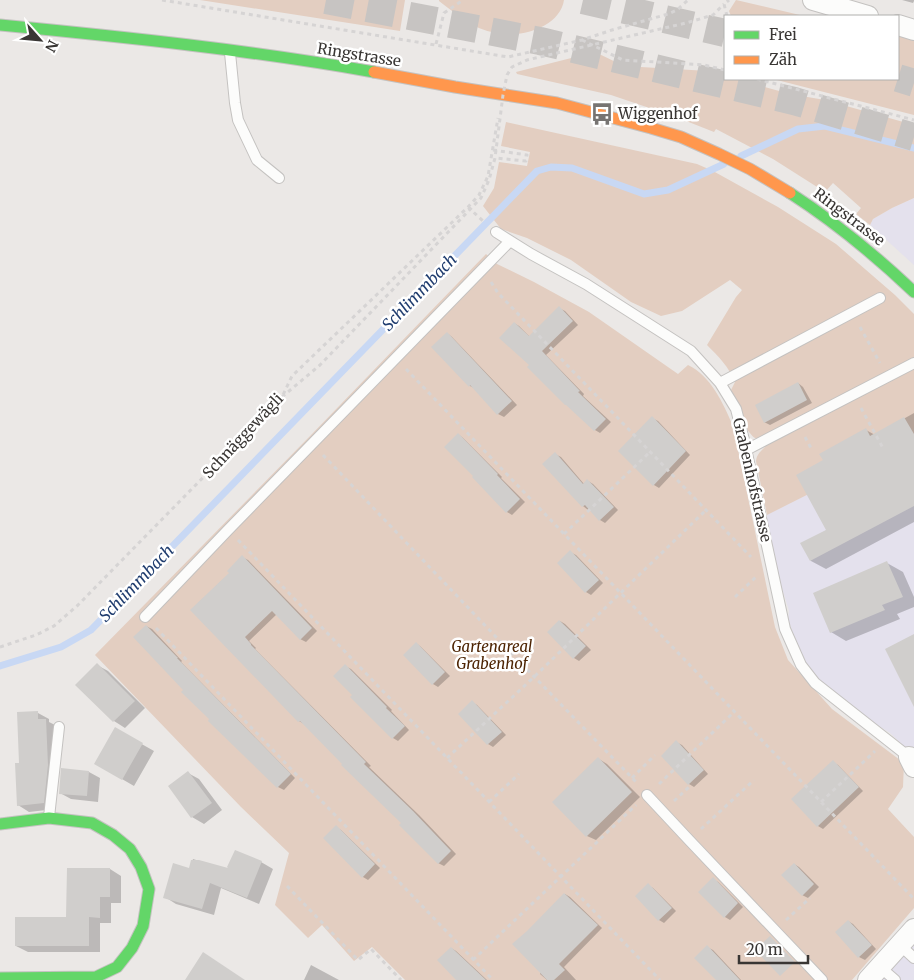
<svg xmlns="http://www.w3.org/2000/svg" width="914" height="980" font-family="Merriweather,serif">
  <rect width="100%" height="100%" fill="#ebe8e6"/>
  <path fill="#e4e1ed" d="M914 198V265L870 225 873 219 892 208Z
    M914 441V757L909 751 890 733 855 711 820 681 807 665 798 648 788 619 789 611 774 562 764 516Z
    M914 943V980H881Z"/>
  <path fill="#e3cec1" d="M200 0H405L400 31Z
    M439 0H564C561 22 533 34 513 34 500 34 486 32 475 26 462 20 450 9 439 1Z
    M736 0 804 16H731L729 11Z
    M898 36 914 41V115L773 79H898Z
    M595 52 624 66 708 71 725 76V79H736L790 94 825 100 914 125V198L892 208 873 219 870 225 856 214 861 208 833 183 825 192 773 159 716 129 714 132 676 117 611 95 517 74 516 72Z
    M506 122 697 164 713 171 778 207 836 244 895 295 914 314V441L767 515 756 461C757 454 760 452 765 447L761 440C754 439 751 435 747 429L731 390 735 382C729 367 718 356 707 345L736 297 742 290 730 280 682 311 661 316 631 302 571 260 527 238 501 229 483 206 494 188 499 162 527 166 530 152 501 146Z
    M486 254 497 264 534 282 589 312 678 374 688 365C711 376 723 403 733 426L775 627 788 660 832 709 904 763 903 787 888 809 914 837V908L852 980H405L372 947 354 961 322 925 308 938 275 905 289 853 241 807 95 655 312 434Z"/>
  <path fill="#0003" d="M902 0H914V1L913 3Z
    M559 308 565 311 578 325 546 355 584 394 583 396 611 422 600 433 595 430 570 407 530 365 514 323 519 326 530 337Z
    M447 333 452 337 517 405 504 417 498 414 476 389 470 386 433 347Z
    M798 383 803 387 812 403 770 425 764 422Z
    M914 413V522L826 569 811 561 802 544 827 530 824 460 866 430 875 435Z
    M652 418 658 421 690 455 659 488 654 485Z
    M458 434 463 438 502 477 501 478 525 502 512 515 507 512Z
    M555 454 561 457 584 484 588 481 593 484 618 510 605 523 600 520 589 509 588 510 583 506 544 464Z
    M570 552 576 555 603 583 591 595 586 592Z
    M242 557 248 560 317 631 306 642 300 639 277 614 249 641 256 648 255 649 371 766 369 767 419 815 456 854 444 866 438 863 402 823 304 724 299 721 191 610 230 573Z
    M887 563 903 572 914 597V607L897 614 900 619 846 641 831 632Z
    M560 621 565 624 591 650 579 661 574 658Z
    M146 626 152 629 182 661 181 662 295 778 284 790 278 787 210 721 211 719 185 690Z
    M416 643 421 647 450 676 438 687 433 684Z
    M97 665 108 671 145 708 125 728 114 721 77 685Z
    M345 666 351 669 392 710 391 711 409 730 398 741 393 738 354 695Z
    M472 702 477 705 506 735 493 747 488 744 459 714Z
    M38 713 49 719V722L57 726 55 809 29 812 18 805 20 764Z
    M115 729 154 751 134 786 96 764Z
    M676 742 682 745 708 774 694 787 689 784Z
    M599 759 607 764 640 797 596 840 587 836Z
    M833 762 838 765 863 791 823 829 818 826Z
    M89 772 100 778 98 802 71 799 60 793Z
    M188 773 199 779 222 810 204 824 192 817 169 786Z
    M336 827 341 830 380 868 368 880 363 877Z
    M193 859 231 871 261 862 273 869 259 904 221 888 214 915 176 904 165 897 190 869Z
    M794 864 799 867 819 887 808 898 802 895Z
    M110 869 121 876V903H111V923H100V952H28L16 946 68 919Z
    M713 879 718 882 743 907 730 920 725 917Z
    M648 885 653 888 676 911 664 923 659 920Z
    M565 894 570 897 602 928 564 967 576 980H547L540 974Z
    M848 921 853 924 876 949 865 960 859 957Z
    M707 947 713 950 741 980H717Z
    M451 948 456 951 487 980H459Z
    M311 965 339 980H304Z"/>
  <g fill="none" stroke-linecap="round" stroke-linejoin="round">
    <path stroke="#c8d8f4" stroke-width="7" d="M741 156 798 129 825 126 914 148
      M0 666 61 647 91 630 537 171 551 167 572 168 644 194 668 190 724 164"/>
  </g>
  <path fill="#d0cecc" d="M559 306 573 321 542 351 580 391 578 392 606 419 594 431 566 405H565L527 367 529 365 499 338 514 322 529 336Z
    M447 332 512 401 497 415 470 385 469 387 431 347Z
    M798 382 807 400 764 423 755 405Z
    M652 416 686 451 653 486 618 451Z
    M904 417 914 434V506L810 561 800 543 826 530 796 475 823 460 819 454 866 428 870 436Z
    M458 433 498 474 497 475 520 499 506 513 472 477 473 476 444 447Z
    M555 452 583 484 587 479 614 507 599 521 585 505 582 507 542 464Z
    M570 550 599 580 585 593 557 563Z
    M242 555 312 628 300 640 272 611 245 637 251 644V645L366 762 364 764 413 811 451 851 438 864 399 825 401 823 341 765 342 764 300 721 298 722 190 610 229 573 227 571Z
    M887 561 903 597 882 605 885 610 830 633 813 593Z
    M559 620 586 646 573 659 547 632Z
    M146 625 178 658H177L291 774 277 788 208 721 209 719 181 692 183 690 133 637Z
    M914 634V707L885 649Z
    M416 642 445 672 432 685 403 655Z
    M97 663 135 701 113 722 75 685Z
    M345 664 387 707 386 708 405 726 392 739 350 697 352 695 333 676Z
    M472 700 502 732 487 745 458 714Z
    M38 711V719H46L48 765 44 803 17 806 15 763H19L17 712Z
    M115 727 143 743 122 780 94 764Z
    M676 740 704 770 688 785 661 756Z
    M598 757 632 792 586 837 552 802Z
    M833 760 859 787 817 827 791 799Z
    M61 768 89 771 87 796 59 794Z
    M188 771 212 803 191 818 168 786Z
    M336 825 375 864 362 878 323 838Z
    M235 850 262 861 247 898 210 883 202 909 163 898 173 863 189 868 191 860H199L228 868 227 867Z
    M794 863 814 884 802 896 781 875Z
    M67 868H110V897H100V918L89 917V946H15V917H66Z
    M713 877 738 903 724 918 698 892Z
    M648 883 672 908 658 921 635 896Z
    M564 893 598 925 559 964 565 970 554 980H547L512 944 527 931Z
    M848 920 872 945 858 958 835 932Z
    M770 936 795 962 780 976 755 950Z
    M707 945 740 980H716L694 958Z
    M451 947 486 980H456L437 960Z
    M203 952 245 980H185Z"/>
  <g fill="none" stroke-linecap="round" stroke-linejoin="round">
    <path stroke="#c7c4c2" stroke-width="28" stroke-dasharray="28 14" stroke-linecap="butt" d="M326 0 540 41 794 101 914 137
      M583 0 725 33
      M898 78 914 83"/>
    <defs>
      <path id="lane" d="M230 53 235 103 238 120 257 160 279 178
        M496 232 531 254 586 284 691 351 720 383 736 409 745 444 785 629 801 665 815 683 909 757
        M720 383 880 298
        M746 450 914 363
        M145 617 228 530 510 241
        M647 795 689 840 822 980
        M49 817 59 727
        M900 945 914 958
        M880 967 895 980"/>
      <path id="street" d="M813 0 868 16
        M898 25 914 30
        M909 757 914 767
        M868 980 914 929"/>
      <path id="fast" d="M0 25C125 37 250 50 374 72
        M790 193C835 222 875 255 914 292
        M0 824 49 818 92 823 113 835 130 849 141 867 149 889 143 926 132 948 117 967 96 977 0 978"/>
      <path id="slow" d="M374 72 455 87 557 103 651 128 681 137 719 154 750 169 790 193"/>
    </defs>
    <use href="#lane" stroke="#c4c2c0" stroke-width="12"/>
    <use href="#street" stroke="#c4c2c0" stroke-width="22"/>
    <use href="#fast" stroke="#c4c2c0" stroke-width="13"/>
    <use href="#slow" stroke="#c4c2c0" stroke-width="13"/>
    <path stroke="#d6d4d4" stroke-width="3" stroke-dasharray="4 4" stroke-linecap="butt" d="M162 0 508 57 582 40 612 30 668 14 677 10 688 0
      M727 16 724 4 729 0
      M582 40 623 60 704 65 725 70
      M436 44 444 13 463 0
      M757 79 914 120
      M493 150 527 155 526 161 495 158
      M468 207 484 222
      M491 282 498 293 751 557
      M860 327 880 363
      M406 369 914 899
      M861 408 884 450
      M805 437 812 450
      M323 455 516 658 637 783
      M564 534 650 452
      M238 540 660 980
      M735 597 757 576
      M156 628 493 980
      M0 647 36 635 54 626 78 605 282 397 292 376 468 207 479 195 488 176 498 118
      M447 758 534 677 706 510
      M632 778 655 755
      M659 784 734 712
      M674 801 690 786
      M489 802 519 774
      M821 802 875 751
      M701 829 754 780
      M287 886 358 960 371 949 401 980
      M786 920 810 898
      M473 960 636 805"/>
    <use href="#lane" stroke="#fcfcfb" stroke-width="10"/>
    <use href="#street" stroke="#fcfcfb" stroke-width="20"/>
    <use href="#fast" stroke="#63d668" stroke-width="11"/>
    <use href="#slow" stroke="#ff974d" stroke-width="11"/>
    <path stroke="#d6d4d4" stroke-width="3" stroke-dasharray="4 4" stroke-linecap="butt" d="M282 397 320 365 481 198 489 180 495 158 503 95 507 75 512 67 527 60 686 23 713 15 724 4"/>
  </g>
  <defs>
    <symbol id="bus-bare" viewBox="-9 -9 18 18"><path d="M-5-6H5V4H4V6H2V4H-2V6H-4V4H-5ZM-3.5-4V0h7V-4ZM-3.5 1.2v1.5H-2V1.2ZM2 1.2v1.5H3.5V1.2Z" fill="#777472" stroke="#fff" stroke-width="2.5" paint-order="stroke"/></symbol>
  </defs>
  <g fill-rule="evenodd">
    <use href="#bus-bare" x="586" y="98" width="32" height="32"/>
  </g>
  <g text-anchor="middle" stroke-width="5" stroke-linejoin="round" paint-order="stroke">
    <g font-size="15" fill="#393634" stroke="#fff">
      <text transform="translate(359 55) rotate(9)" y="5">Ringstrasse</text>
      <text transform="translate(849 217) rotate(37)" y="5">Ringstrasse</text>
      <text transform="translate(243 436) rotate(-47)" y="5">Schnäggewägli</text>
      <text transform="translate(752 480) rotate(77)" y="5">Grabenhofstrasse</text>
    </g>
    <g font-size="15" fill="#393634" stroke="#fff" text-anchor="start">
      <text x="618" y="119">Wiggenhof</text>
    </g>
    <g font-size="15" font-style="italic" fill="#4d2403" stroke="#fff">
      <text x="492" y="652">Gartenareal<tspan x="492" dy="17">Grabenhof</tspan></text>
    </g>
    <g font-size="16" font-style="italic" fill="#213e70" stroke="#fff">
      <text transform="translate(419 292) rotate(-46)" y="6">Schlimmbach</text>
      <text transform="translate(136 583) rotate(-46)" y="6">Schlimmbach</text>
    </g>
  </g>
  <rect x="724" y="15" width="175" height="65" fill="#ffffff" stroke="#b0afae"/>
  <rect x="734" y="31" width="25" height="8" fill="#63d668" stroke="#b0afae"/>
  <text x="769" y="40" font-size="15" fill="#393634">Frei</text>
  <rect x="734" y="56" width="25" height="8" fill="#ff974d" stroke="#b0afae"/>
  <text x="769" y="65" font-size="15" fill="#393634">Zäh</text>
  <g transform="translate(40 40) rotate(117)" stroke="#ffffff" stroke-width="4" paint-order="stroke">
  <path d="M0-4L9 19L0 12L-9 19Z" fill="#393634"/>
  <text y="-8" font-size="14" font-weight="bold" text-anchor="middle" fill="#393634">N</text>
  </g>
  <path d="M739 955v8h69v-8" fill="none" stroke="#393634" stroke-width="2.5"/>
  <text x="746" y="955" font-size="15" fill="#393634" stroke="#ffffff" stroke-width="4" paint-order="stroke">20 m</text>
</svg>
